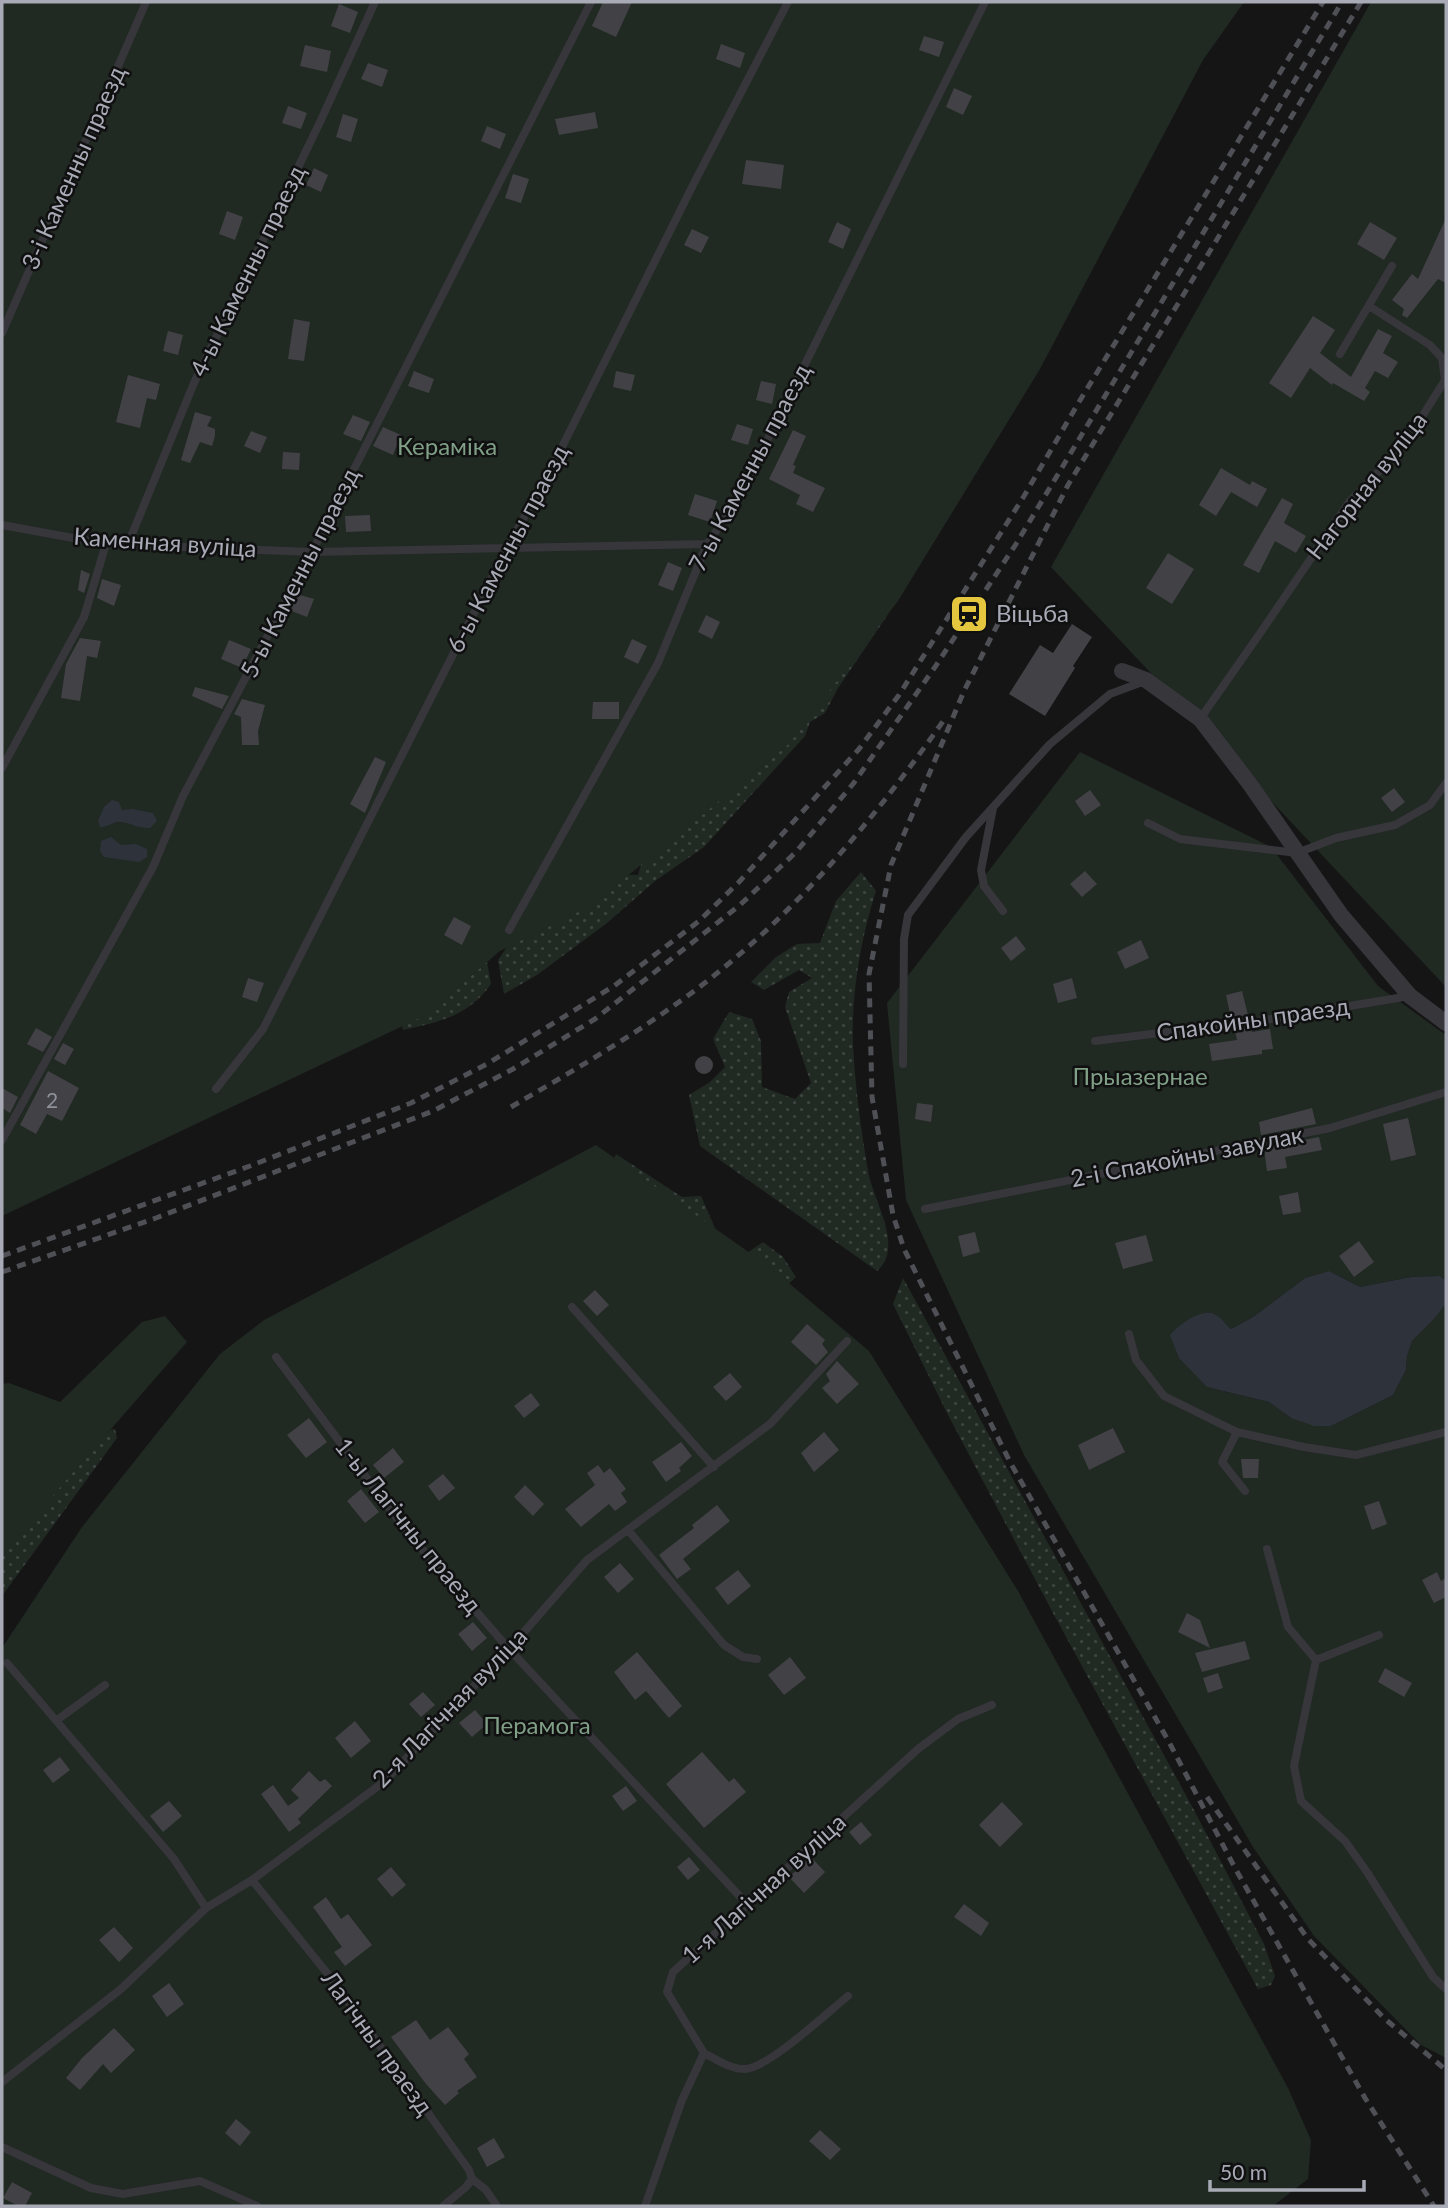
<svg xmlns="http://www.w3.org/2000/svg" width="1448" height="2208" font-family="Lato,sans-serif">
  <defs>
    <pattern id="grass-dots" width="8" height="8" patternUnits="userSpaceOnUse" patternTransform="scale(1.75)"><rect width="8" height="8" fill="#212923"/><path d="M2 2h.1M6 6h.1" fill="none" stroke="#3e4541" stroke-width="1.8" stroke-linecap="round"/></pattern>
  </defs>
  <rect width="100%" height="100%" fill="#151516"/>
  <path fill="url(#grass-dots)" d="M889 613 838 688 825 713 810 722 805 736 704 847 655 881 607 923 537 975 504 994 498 960 561 870 592 874 638 875 646 848Z
    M861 872 876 891C861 938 851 994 853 1044 855 1086 861 1130 868 1171 873 1201 905 1247 877 1271L700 1146 689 1095 710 1082 725 1067 713 1039 729 1012 752 1019 761 1041 762 1087 795 1099 811 1083 785 1007 789 992 812 978 799 970 764 990 751 982 776 957 797 944 820 943 836 901Z
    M485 951 491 984C469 1016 439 1022 403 1030L399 1016Z
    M616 1154 682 1197 701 1196 723 1246 744 1255 763 1242 783 1257 796 1277 774 1298 609 1170Z
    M903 1278 1194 1810 1264 1944 1275 1976 1271 1985 1258 1989 1053 1613 948 1415 893 1304Z
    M115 1429 117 1438 2 1596V1548L99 1431Z"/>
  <path fill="#212923" d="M2 2H1244L1203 60 1040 369 898 601 789 744 592 905 500 951 426 1015 2 1216Z
    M1371 2H1446V987L1051 567Z
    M1080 752 1271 847 1378 986 1446 1035V1281L1440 1276 1411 1277 1360 1287 1329 1271 1305 1278 1253 1317 1231 1329 1215 1314 1207 1387 1269 1402 1291 1418 1331 1426 1393 1395 1406 1370 1407 1356 1412 1341 1435 1318 1446 1301V2058L1421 2045 1314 1936 1253 1847 1024 1455 906 1200 887 1003Z
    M596 1145 770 1267 869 1351 1018 1591 1288 2088 1311 2140 1308 2179 1273 2206H2V1648L82 1527 220 1354 264 1320Z
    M165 1316 187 1342 2 1554V1384L9 1383 60 1402 142 1322Z"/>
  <path fill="#2e333b" d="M112 800 119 802 122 810 132 809 153 813 157 821 150 828C136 828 134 824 122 822 114 820 109 827 100 827L98 821 104 807Z
    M111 837 121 845 136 844 147 849V857L139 862 104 857 100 851 101 841Z
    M1329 1271 1360 1287 1411 1277 1440 1276 1446 1281V1303L1435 1318 1412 1341 1407 1356 1406 1370 1393 1395 1331 1426H1314L1291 1418 1269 1402 1207 1387 1179 1358 1170 1335C1178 1326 1200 1308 1214 1314 1220 1316 1226 1325 1231 1329L1253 1317 1305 1278Z"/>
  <path fill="#424246" d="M603 2H632L616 37 592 26Z
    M339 4 358 12 350 33 331 26Z
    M924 36 944 42 939 57 919 50Z
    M721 44 745 53 740 68 716 59Z
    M305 45 331 51 327 72 300 66Z
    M368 63 388 70 382 87 361 79Z
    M954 88 972 96 963 115 946 107Z
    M288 106 307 113 301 129 282 123Z
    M595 112 598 128 559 135 555 119Z
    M343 114 358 119 351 142 336 137Z
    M487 126 506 134 500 149 481 141Z
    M746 160 784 165 781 189 742 184Z
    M314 168 328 175 321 192 306 185Z
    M513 174 529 179 521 203 505 198Z
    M227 211 243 217 235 240 219 234Z
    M1446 218V283L1438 279 1407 318 1402 315 1404 309 1392 300 1412 274 1418 279Z
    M837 222 851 229 843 249 828 242Z
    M1370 222 1397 238 1384 260 1357 244Z
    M692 229 709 237 701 253 684 245Z
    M1313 316 1335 330 1320 353 1351 377 1378 329 1392 336 1383 353 1398 362 1388 378 1375 371 1365 388 1370 392 1364 401 1333 383 1332 385 1310 368 1291 398 1269 383Z
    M294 319 310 322 304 361 288 359Z
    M168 331 183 335 178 355 163 351Z
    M414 371 434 379 429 393 408 386Z
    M616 371 635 375 631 391 613 387Z
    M128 375 160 384 156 400 147 398 140 428 116 422Z
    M761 381 776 384 772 404 756 400Z
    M195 412 212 417 207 426 215 429V436L212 446 200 442 190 463 181 460Z
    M353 415 370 422 361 441 343 434Z
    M737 424 753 429 748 445 731 440Z
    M383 427 401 435 393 455 373 446Z
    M793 430 806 436 793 465 796 466 793 473 825 488 813 512 796 504 800 495 769 479Z
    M251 431 267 437 260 453 244 446Z
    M283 452 300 453 299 470 282 469Z
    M1221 468 1250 485 1252 481 1267 489 1257 507 1231 492 1216 516 1199 505Z
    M695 494 717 501 710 522 688 515Z
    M1282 498 1293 504 1284 523 1306 536 1296 553 1275 541 1259 573 1243 565Z
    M370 515 371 531 346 532 345 516Z
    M1168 553 1194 569 1172 604 1146 588Z
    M668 562 682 568 673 591 658 585Z
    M81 570 90 574 84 593 78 590Z
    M102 579 121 585 114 606 97 598Z
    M297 594 314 599 307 617 289 610Z
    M706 615 720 622 712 639 698 632Z
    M1072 624 1092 637 1073 666 1075 668 1045 716 1009 694 1040 645 1053 653Z
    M80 638 101 641 97 658 87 656 80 701 61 698 66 664Z
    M632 639 647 646 638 664 624 657Z
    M229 640 251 649 242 668 221 659Z
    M195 687 229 696 222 709 192 696Z
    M242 699 265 705 258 731 259 745H242L241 717 234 714Z
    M593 702H619V719H592Z
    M375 757 386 762 365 813 350 804Z
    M1394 788 1405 802 1392 812 1381 798Z
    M1090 790 1101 805 1085 816 1075 801Z
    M1085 871 1097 884 1082 897 1070 884Z
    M454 917 471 926 462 945 444 935Z
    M1016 936 1026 949 1011 961 1001 948Z
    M1141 940 1149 958 1125 969 1117 952Z
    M248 978 264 983 257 1002 242 997Z
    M1072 978 1077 998 1058 1003 1053 984Z
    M1242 991 1248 1015 1231 1018 1226 995Z
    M36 1028 52 1037 43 1052 27 1044Z
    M1251 1028 1252 1032 1270 1029 1273 1049 1262 1050V1054L1212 1061 1209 1044 1237 1040 1235 1030Z
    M63 1043 74 1049 65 1065 54 1059Z
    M695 1065a9 9 0 1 1 18 0a9 9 0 1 1-18 0Z
    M48 1071 79 1088 62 1121 47 1114 36 1134 20 1125Z
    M2 1088 18 1097 10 1113 2 1108Z
    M917 1103 933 1105 931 1122 915 1119Z
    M1312 1108 1316 1124 1261 1135 1259 1122Z
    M1408 1118 1416 1155 1391 1161 1383 1124Z
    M1319 1137 1322 1150 1285 1157 1287 1168 1267 1171 1264 1148Z
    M1298 1192 1301 1212 1283 1215 1279 1196Z
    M975 1232 980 1252 963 1257 958 1236Z
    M1146 1235 1153 1261 1123 1269 1115 1243Z
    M1359 1241 1374 1262 1354 1277 1339 1256Z
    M595 1290 609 1305 597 1316 583 1301Z
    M807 1324 825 1340 822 1344 828 1352 816 1365 791 1342Z
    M837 1361 859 1384 837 1404 822 1388 830 1381 826 1374Z
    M730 1373 742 1387 726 1401 713 1387Z
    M531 1393 540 1405 524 1418 514 1406Z
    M309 1418 327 1442 306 1458 287 1435Z
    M1113 1428 1125 1452 1089 1470 1078 1445Z
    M824 1432 839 1450 814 1472 801 1453Z
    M681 1442 692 1456 679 1468 681 1471 666 1482 652 1462Z
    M393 1448 404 1462 384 1478 373 1465Z
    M1241 1459H1259L1258 1478H1243Z
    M598 1465 604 1473 610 1468 626 1489 621 1493 627 1502 615 1511 609 1504 581 1527 565 1509 595 1485 587 1473Z
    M443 1474 455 1488 439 1501 428 1486Z
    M525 1485 544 1504 533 1516 514 1497Z
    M361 1489 379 1512 365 1523 347 1501Z
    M1379 1501 1387 1524 1372 1530 1364 1506Z
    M717 1505 730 1521 683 1559 691 1569 677 1579 659 1555 694 1528 692 1525Z
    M620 1563 634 1579 618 1593 604 1577Z
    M738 1570 751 1586 728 1605 715 1588Z
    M1437 1572 1441 1581 1446 1578V1597L1434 1603 1422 1580Z
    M1187 1613 1200 1620 1210 1648 1178 1632Z
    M473 1622 487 1638 472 1651 458 1634Z
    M1245 1641 1250 1659 1202 1672 1195 1653Z
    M637 1652 682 1706 669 1718 646 1691 635 1700 614 1672Z
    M790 1657 806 1678 784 1695 768 1675Z
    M1385 1668 1412 1683 1404 1697 1378 1682Z
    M1218 1673 1223 1688 1208 1693 1203 1678Z
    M423 1692 435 1705 421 1717 409 1704Z
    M475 1710 487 1724 472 1737 459 1723Z
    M355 1721 371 1741 351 1758 335 1738Z
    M702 1752 729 1782 734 1778 746 1792 704 1828 666 1784Z
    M60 1757 70 1770 53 1783 43 1770Z
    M309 1771 320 1782 325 1779 332 1786 298 1819 301 1823 289 1832 261 1794 273 1785 288 1806 299 1798 291 1790Z
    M626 1786 637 1801 623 1811 612 1796Z
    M169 1801 182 1816 163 1832 150 1816Z
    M1002 1802 1023 1824 1000 1847 979 1825Z
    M861 1822 872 1835 860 1845 849 1832Z
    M689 1857 700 1870 688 1880 677 1867Z
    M811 1857 825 1872 804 1893 789 1877Z
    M391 1867 406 1885 392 1897 377 1879Z
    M326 1897 341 1919 348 1914 372 1945 345 1966 334 1952 342 1947 313 1907Z
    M964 1904 989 1923 981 1936 954 1917Z
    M114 1927 133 1948 119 1962 99 1940Z
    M169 1983 184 2004 167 2017 152 1996Z
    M416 2020 430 2040 448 2027 469 2054 464 2059 477 2077 457 2091 459 2093 445 2105 426 2084 391 2037Z
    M114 2028 135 2050 111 2073 103 2064 80 2090 66 2078 82 2058Z
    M236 2119 251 2132 240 2146 225 2133Z
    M820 2130 841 2149 830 2160 809 2141Z
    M494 2138 505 2157 487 2167 477 2148Z
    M12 2182 32 2193 25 2206H18L3 2198Z"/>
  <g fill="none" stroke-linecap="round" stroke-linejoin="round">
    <path stroke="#36363b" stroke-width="8" d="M2 333 146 2
      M1340 354 1392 266
      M2 525 106 544 312 552 707 544
      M128 544 194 383 320 122 375 2
      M1200 719 1263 629 1350 501 1403 447 1445 380 1442 358 1430 345 1369 306
      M2 768 84 617 106 544
      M993 808 981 870 984 886 1003 911
      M1148 823 1180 839 1297 853 1336 838 1395 825 1430 805 1446 783
      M509 930 658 663 707 544 736 503 985 2
      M1095 1041 1265 1020 1410 996
      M903 1064 904 939 908 915 966 837 1050 744 1110 694 1145 681
      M216 1089 263 1029 507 548 555 461 694 183 788 2
      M2 1140 153 867 183 796 312 552 591 2
      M925 1209 1330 1128 1446 1092
      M572 1307 714 1467
      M1129 1334 1136 1360 1164 1396 1237 1432 1304 1447 1356 1455 1446 1432
      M276 1357 408 1533 509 1649 747 1904
      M1237 1432 1222 1462 1245 1491
      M628 1530 724 1645 743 1657 757 1659
      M1267 1549 1288 1627 1316 1660
      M1379 1635 1316 1660 1294 1766 1301 1801 1345 1841 1367 1872 1433 1977 1446 1989
      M7 1663 174 1859 206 1908
      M57 1720 105 1685
      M252 1880 331 1978 469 2170 472 2179 466 2187 443 2206
      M704 2053C717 2060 730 2069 745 2069 767 2069 828 2012 848 1996
      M2 2082 121 1989 206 1908 252 1880 385 1781 509 1649 587 1560 770 1424 847 1341
      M2 2147 91 2188 123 2194 200 2181 257 2206
      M472 2179 486 2190 497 2206
      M645 2206 682 2100 704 2053 667 1992 673 1972 918 1749 958 1719 992 1705"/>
    <path stroke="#36363b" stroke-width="16" d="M1122 671 1146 680 1200 719 1249 783 1341 915 1410 996 1446 1023"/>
    <path stroke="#4f5056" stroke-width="5" stroke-dasharray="9 7" stroke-linecap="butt" d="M1361 2 1068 485 964 691 891 865 869 974 872 1097 893 1215 904 1249 1010 1462 1169 1742 1235 1868 1365 2098 1434 2206
      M511 1107C564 1076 618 1045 669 1009 781 932 869 827 946 717
      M2 1256 250 1166 411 1103 487 1064 614 986 699 921 739 882 859 749 899 695 1024 496 1079 402 1323 2
      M2 1272 156 1218 433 1111 513 1069 595 1019 740 905 796 852 853 784 935 667 1016 544 1342 2
      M1207 1797 1308 1939 1385 2019 1446 2070"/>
  </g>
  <defs>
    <symbol id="station-square" viewBox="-11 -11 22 22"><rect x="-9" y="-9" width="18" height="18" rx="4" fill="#e4c73f" stroke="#101011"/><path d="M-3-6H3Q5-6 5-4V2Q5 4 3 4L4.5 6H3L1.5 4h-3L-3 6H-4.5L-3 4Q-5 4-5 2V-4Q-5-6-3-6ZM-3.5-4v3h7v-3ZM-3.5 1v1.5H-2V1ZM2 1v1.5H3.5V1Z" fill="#111"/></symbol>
  </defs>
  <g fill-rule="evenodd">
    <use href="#station-square" x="947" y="592" width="44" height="44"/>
  </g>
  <g text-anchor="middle" stroke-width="5" stroke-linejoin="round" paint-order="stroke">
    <g font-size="21" fill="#8e909a">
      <text x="52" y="1108">2</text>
    </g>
    <g font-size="24" fill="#a8aab6" stroke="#101011">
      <text transform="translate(74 168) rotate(-66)" y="8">3-і Каменны праезд</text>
      <text transform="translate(248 271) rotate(-64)" y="8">4-ы Каменны праезд</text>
      <text transform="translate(750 468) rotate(-62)" y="8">7-ы Каменны праезд</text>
      <text transform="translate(1367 486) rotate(-52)" y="8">Нагорная вуліца</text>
      <text transform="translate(165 543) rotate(4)" y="8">Каменная вуліца</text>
      <text transform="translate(508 549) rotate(-62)" y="8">6-ы Каменны праезд</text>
      <text transform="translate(300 573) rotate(-63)" y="8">5-ы Каменны праезд</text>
      <text transform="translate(1253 1020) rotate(-8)" y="8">Спакойны праезд</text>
      <text transform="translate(1187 1157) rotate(-11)" y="8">2-і Спакойны завулак</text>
      <text transform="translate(408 1526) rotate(51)" y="8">1-ы Лагічны праезд</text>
      <text transform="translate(450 1708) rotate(-46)" y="8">2-я Лагічная вуліца</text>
      <text transform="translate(764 1889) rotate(-42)" y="8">1-я Лагічная вуліца</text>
      <text transform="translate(377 2043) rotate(54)" y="8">Лагічны праезд</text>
    </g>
    <g font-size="24" fill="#809f87" stroke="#101011">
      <text x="447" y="455">Кераміка</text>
      <text x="1140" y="1085">Прыазернае</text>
      <text x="537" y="1734">Перамога</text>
    </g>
    <g font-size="24" fill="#a8aab6" stroke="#101011" text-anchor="start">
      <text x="996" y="622">Віцьба</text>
    </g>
  </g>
  <rect width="1448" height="2208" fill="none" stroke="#a8aab6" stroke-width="7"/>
  <path d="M1210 2180v10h154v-10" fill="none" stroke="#a8aab6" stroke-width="3.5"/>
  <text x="1220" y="2180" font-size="21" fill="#a8aab6" stroke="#101011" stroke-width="5" paint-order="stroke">50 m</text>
</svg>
